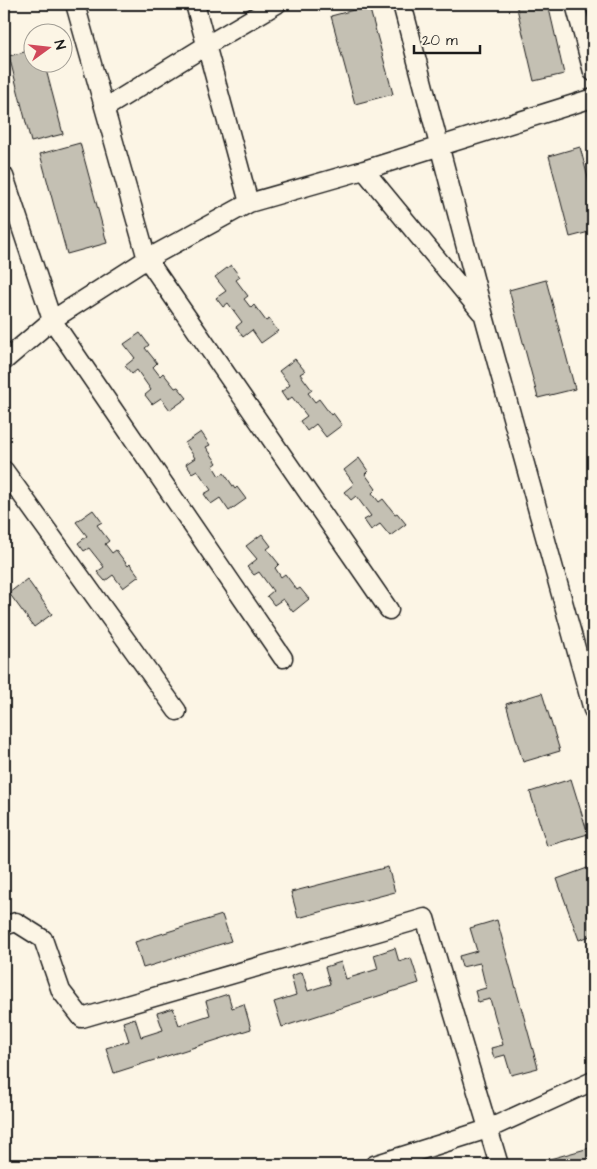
<svg xmlns="http://www.w3.org/2000/svg" width="597" height="1169" font-family="'Architects Daughter',sans-serif">
  <rect width="100%" height="100%" fill="#fcf5e5"/>
  <filter id="ink" filterUnits="userSpaceOnUse"><feTurbulence type="fractalNoise" baseFrequency=".02" numOctaves="2"/><feDisplacementMap in="SourceGraphic" scale="10" xChannelSelector="R" yChannelSelector="G"/><feConvolveMatrix kernelMatrix="1 2 1 2 8 2 1 2 1" color-interpolation-filters="sRGB"/></filter>
  <g filter="url(#ink)">
    <path fill="#c4c0b3" stroke="#1c1c1c" d="M516 4H548L564 74 534 81Z
      M369 6 393 94 355 104 331 16Z
      M32 50V62H44L63 134 31 142 9 56Z
      M80 143 107 243 67 254 40 154Z
      M580 147 593 197V231L570 237 549 156Z
      M231 265 240 277 236 280 248 296 244 299 251 308 254 305 266 321 269 319 278 331 261 343 252 330 243 337 236 327 242 322 228 303 223 307 216 298 226 291 215 277Z
      M546 280 575 389 538 398 509 290Z
      M140 333 149 345 145 348 157 363 153 367 160 376 163 373 175 388 178 387 187 398 170 410 161 398 152 404 145 395 151 390 137 370 132 374 125 366 135 358 124 344Z
      M295 359 305 371 300 374 312 390 308 393 315 402 319 399 331 415 333 413 342 425 326 437 316 424 307 431 300 421 307 416 292 397 287 401 281 392 290 385 279 371Z
      M201 432 210 445 206 447 217 463 213 466 219 476 224 473 235 489 237 487 246 499 229 511 220 498 211 504 204 494 211 490 197 470 192 473 186 464 195 458 185 443Z
      M359 458 368 471 365 474 376 489 372 493 379 502 383 499 395 514 397 513 406 524 390 536 380 524 371 530 364 520 371 516 356 496 351 500 344 492 354 484 344 470Z
      M93 510 102 522 97 525 109 541 105 544 112 553 116 550 128 566 130 564 139 576 123 588 113 575 105 581 97 572 104 567 89 548 84 551 78 543 87 536 76 522Z
      M262 534 271 546 267 549 279 564 275 568 281 577 285 574 297 590 300 588 309 599 293 612 283 599 274 605 267 596 273 591 259 572 254 575 247 567 257 559 246 546Z
      M27 579 52 614 34 627 9 593Z
      M542 693 560 751 523 762 506 704Z
      M571 779 588 834 547 846 530 792Z
      M593 866V935L579 940 557 879Z
      M388 867 395 892 298 918 291 892Z
      M222 915 231 941 143 968 135 942Z
      M497 920 538 1068 511 1075 505 1055 494 1058 491 1048 503 1045 490 999 478 1002 475 991 486 988 480 963 462 967 459 956 477 951 470 928Z
      M395 948 399 962 411 958 419 983 282 1027 274 1002 296 995 291 976 302 972 308 991 330 984 325 967 341 962 346 979 378 969 374 955Z
      M228 994 232 1008 244 1004 251 1029 114 1073 106 1048 129 1041 123 1022 135 1018 141 1037 163 1030 157 1013 173 1008 179 1025 210 1015 206 1001Z
      M593 1147V1165H533L532 1164Z"/>
    <g fill="none" stroke-linecap="round" stroke-linejoin="round">
      <defs>
        <path id="street" d="M75 4 147 259 389 610
          M195 4 249 203
          M402 4 484 316 593 710
          M575 4 593 72
          M105 108 207 45 277 4
          M364 170 481 312
          M4 176 52 320 283 658
          M4 361 52 320 147 259 249 203 364 170 593 98
          M4 470 177 711
          M4 926 16 922 43 939 61 991 82 1018 425 918 499 1165
          M374 1165 488 1129 593 1081"/>
      </defs>
      <use href="#street" stroke="#1c1c1c" stroke-width="21"/>
      <use href="#street" stroke="#fcf5e5" stroke-width="18"/>
    </g>
  </g>
  <rect width="597" height="1169" fill="none" stroke="#fcf5e5" stroke-width="20"/>
  <rect x="10" y="10" width="577" height="1149" fill="none" stroke="#1c1c1c" stroke-width="2" filter="url(#ink)"/>
  <g transform="translate(48 48) rotate(75)"><circle r="24" fill="#fcf5e5" stroke="#a29e95"/>
  <path d="M0-4L9 19L0 12L-9 19Z" fill="#d1495b"/>
  <text y="-8" font-size="14" font-weight="bold" text-anchor="middle" fill="#1c1c1c">N</text>
  </g>
  <path d="M414 45v8h66v-8" fill="none" stroke="#1c1c1c" stroke-width="2.5"/>
  <text x="422" y="45" font-size="15" fill="#1c1c1c" stroke="#fcf5e5" stroke-width="4" paint-order="stroke">20 m</text>
</svg>
